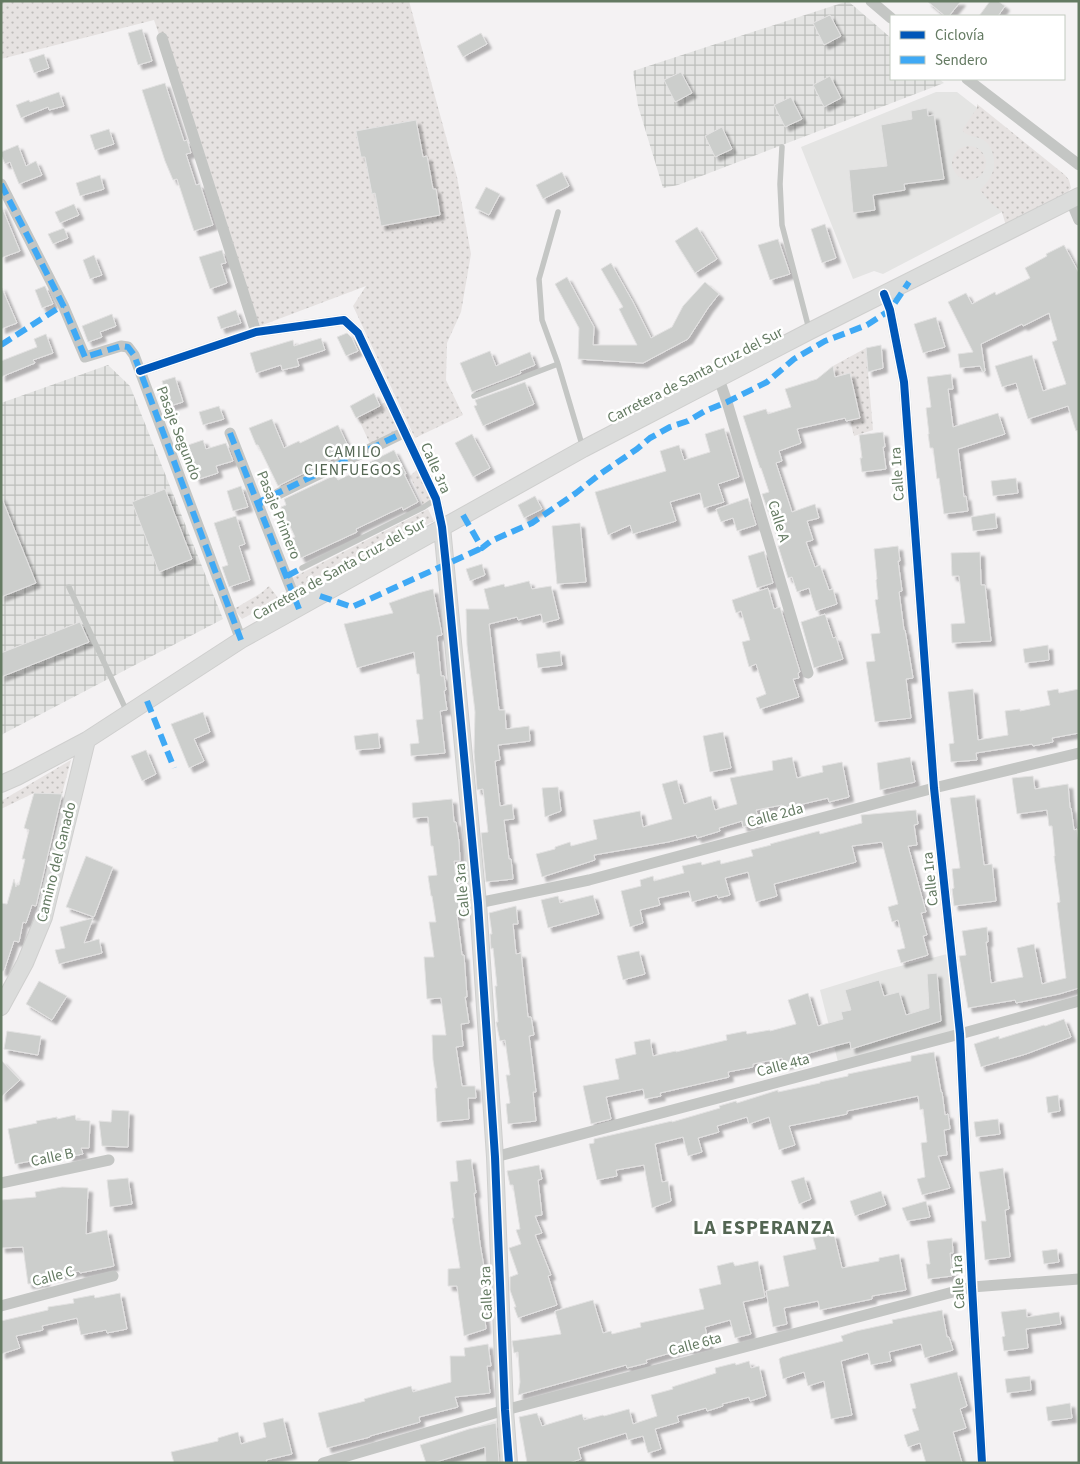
<svg xmlns="http://www.w3.org/2000/svg" width="1080" height="1464" font-family="'Source Sans 3',sans-serif">
  <defs>
    <pattern id="industrial-grid" width="8" height="8" patternUnits="userSpaceOnUse" patternTransform="scale(1.25)"><rect width="8" height="8" fill="#e4e4e3"/><path d="M0 4h8M4 0v8" fill="none" stroke="#bcbebb"/></pattern>
    <pattern id="green-dots" width="8" height="8" patternUnits="userSpaceOnUse" patternTransform="scale(1.25)"><rect width="8" height="8" fill="#e6e2e1"/><path d="M2 2h.1M6 6h.1" fill="none" stroke="#bebcba" stroke-width="1.8" stroke-linecap="round"/></pattern>
    <filter id="shadow"><feDropShadow dx="4.5" dy="4.5" stdDeviation="1" flood-color="#0004"/></filter>
  </defs>
  <rect width="100%" height="100%" fill="#f4f2f3"/>
  <path fill="#e4e4e3" d="M936 92H957L1039 156 1048 188 883 274 874 271 853 279 801 147Z
    M951 953 960 1034 839 1066 820 990 885 970Z
    M498 1420 501 1463H426L420 1445Z"/>
  <path fill="url(#industrial-grid)" d="M848 1 891 38V79H939L944 83 678 185 663 188 638 106 633 71Z
    M108 365 130 386 223 619 1 735V403Z"/>
  <path fill="url(#green-dots)" d="M1 1H409L457 177 471 254 461 312 447 343 446 380 463 415 415 438 353 306 366 286 260 326 154 20 1 59Z
    M977 104 1065 175 1069 180 1071 188 1063 198 1006 226 1002 212 991 203 980 190C985 185 991 178 993 171 996 162 993 148 986 142 979 135 967 138 962 130L977 108Z
    M952 163a17 17 0 1 1 34 0a17 17 0 1 1-34 0Z
    M866 348 873 430 854 436 850 420 860 418 850 374 835 377 833 366Z
    M389 400 405 432 372 448 358 418Z
    M421 466 436 499 424 507 410 476Z
    M428 509 434 521 294 592 290 579Z
    M269 586 279 599 242 619 234 609 261 593Z
    M71 760 62 794 34 793 1 809V801Z"/>
  <path fill="#cccecc" stroke="#e3e2e2" filter="url(#shadow)" d="M927 1H961L949 16H945Z
    M990 1H998L1005 6 998 16H979Z
    M830 15 841 36 824 45 813 23Z
    M142 29 152 61 138 65 128 33Z
    M481 33 487 44 463 57 457 46Z
    M44 54 49 68 34 73 29 59Z
    M681 72 692 93 675 102 664 80Z
    M830 76 841 98 824 107 813 85Z
    M165 83 184 141 187 140 191 153 186 154 196 185 200 184 213 225 194 231 177 179 173 180 165 161 142 90Z
    M59 92 64 106 49 110 48 107 21 118 16 105 29 100 30 102Z
    M791 97 802 119 785 127 774 105Z
    M927 108 928 116 934 115 944 179 904 184 905 190 873 195 875 210 853 213 849 170 887 166 881 125 912 119 911 111Z
    M416 120 423 157 427 156 433 189H436L440 215 381 226 375 193 372 194 365 157H361L356 131Z
    M722 127 732 149 715 157 705 136Z
    M109 129 114 144 95 150 90 135Z
    M18 145 26 166 36 161 42 175 19 184 10 162 5 164 1 155V152Z
    M562 172 569 186 543 199 536 185Z
    M100 175 104 189 80 196 76 183Z
    M486 187 500 194 489 215 475 208Z
    M74 204 79 215 60 223 55 212Z
    M1 205 20 251 1 258Z
    M825 224 836 258 822 263 811 229Z
    M697 227 717 259 695 273 675 241Z
    M64 228 68 238 53 244 48 234Z
    M778 239 790 274 770 280 758 245Z
    M1064 245 1079 273V430L1076 431 1068 406 1028 419 1016 383 1002 387 995 366 1032 355 1043 391 1066 384 1052 342 1057 340 1049 313 1023 326 1022 324 981 344 985 371 983 372 980 366 960 368 958 354 973 352 948 302 966 293 972 304 995 292 996 295 1030 278 1025 268 1047 256 1046 254Z
    M222 250 226 263 221 264 227 283 210 289 199 257Z
    M94 255 102 275 90 279 83 260Z
    M611 263 633 302 651 338 672 327 683 306 705 282 719 294 708 308 688 339 643 363 578 359 579 328 555 284 567 277 594 327 593 345H637L619 309 623 307 601 269Z
    M1 286 17 323 1 329Z
    M45 286 53 304 42 308 35 290Z
    M236 310 241 323 221 329 217 317Z
    M112 314 116 326 100 332 102 337 88 342 82 326Z
    M936 317 945 347 923 353 914 324Z
    M347 333 352 338 358 351 346 356 337 337Z
    M46 334 53 353 33 360 35 363 1 377V361L37 347 34 339Z
    M321 338 325 350 297 359 299 366 282 370 281 365 256 373 250 353 293 340 294 346Z
    M881 345 883 368 868 372 866 348Z
    M490 351 496 366 530 352 535 365 520 371 521 373 472 392 460 363Z
    M833 366 835 377 850 373 860 418 846 421 845 418 797 429 801 443 779 451 782 461 776 463 792 512 815 504 819 518 807 521 813 540 806 542 815 567 820 565 829 590 833 589 837 604 816 611 809 588 797 592 792 577 788 578 778 546H780L762 494 769 492 761 468H760L743 416 766 409 768 414 791 407 785 389 817 379Z
    M951 374 953 389H948L953 427 998 413 1005 434 958 449 964 497 966 496 968 511 944 514 939 478 937 479 933 448H930L928 434H929L926 408 931 407 927 377Z
    M175 377 183 402 170 406 162 381Z
    M525 382 534 404 483 426 474 406 477 405 475 400Z
    M374 393 380 406 356 418 350 406Z
    M219 406 224 419 203 425 199 412Z
    M272 419 284 448 299 441 300 443 338 425 350 450 278 486 258 445H256L249 428Z
    M724 428 739 477 718 484 724 502 704 508 700 493 670 502 676 521 633 534 630 525 608 535 595 492 666 471 660 451 679 445 684 460 710 452 705 434Z
    M883 432 885 447H883L886 469 862 472 860 458H862L859 435Z
    M472 434 490 468 473 477 455 443Z
    M203 440 206 449 226 443 233 461 216 466 218 473 196 480 185 446Z
    M394 450 406 474H404L418 502 403 510 402 507 381 517 356 529 357 532 301 558 292 538 295 537 281 507 286 505 284 499 335 475 338 480 363 468 362 466Z
    M1016 478 1018 493 993 496 991 481Z
    M241 486 248 507 233 511 227 491Z
    M165 489 192 559 159 572 132 502Z
    M1 496 36 583 1 597Z
    M535 496 542 509 524 518 518 505Z
    M748 498 756 525 737 531 733 518 721 522 716 509Z
    M995 513 997 528 973 531 971 517Z
    M236 516 245 544 239 546 250 580 229 587 222 567 228 565 214 523Z
    M580 523 586 582 557 584 552 526Z
    M898 546 900 561H898L902 591 899 592 904 630H905L913 678 906 679 911 718 875 722 866 662 875 661 871 634 880 633 875 600 878 599 876 580 877 579 874 549Z
    M764 551 773 583 757 588 748 556Z
    M980 552 981 585H985L991 641 952 643 951 624 965 623 959 576H952L951 553Z
    M482 564 485 575 470 581 466 569Z
    M529 581 532 589 551 586 559 619 543 623 541 614 518 620 517 617 489 624 499 710H505L506 729 529 726 530 741 498 745 500 760 495 761 500 806 512 804 514 819 504 820 509 859H511L513 879 486 882 481 833 488 832 483 789 477 790 474 752 475 712 467 645 466 609H489L484 589 504 584 505 587Z
    M768 588 774 609 780 607 800 672 798 673 799 678 793 679 799 697 760 709 756 698 766 694 756 664 749 667 742 642 750 640 741 611 736 613 732 600Z
    M433 589 442 635 437 636 441 676H444L446 690 444 691 447 710 440 711 445 753 411 756 410 744 419 743 416 720 423 719 419 674H417L414 652 357 668 344 624 393 613 389 603 418 593Z
    M825 614 833 638 836 637 843 659 814 668 801 622Z
    M80 622 89 642 1 677V653Z
    M1048 645 1049 660 1025 663 1023 649Z
    M560 651 562 665 538 668 536 654Z
    M973 689 978 740 1008 735 1005 711 1020 709V711L1050 705 1047 691 1058 689 1059 693 1079 689V733L1052 738 1053 742 1033 746 1032 744 976 753 977 760 951 762 949 744 954 743 948 692Z
    M203 712 210 732 194 739 204 761 189 768 171 724Z
    M723 732 731 768 710 772 703 736Z
    M378 733 380 748 356 750 354 736Z
    M146 750 156 774 142 781 131 756Z
    M792 757 797 778 823 772 822 766 842 762 849 797 829 802 828 798 782 809V805L756 810 759 823 743 827 742 821 719 828 720 831 697 838 696 835 668 842 594 855 595 860 542 877 536 854 555 849V847L570 842 571 846 597 839 593 820 640 811 643 827 672 819 662 784 677 780 684 804 711 796 715 810 737 804 730 778 773 770 772 761Z
    M910 757 915 782 880 790 877 763Z
    M1033 776 1035 789 1068 784 1070 808H1071L1074 830 1077 829 1079 845V988L1059 994 1016 1003 1015 1000 968 1008 959 956 966 955 962 931 987 927 988 942H986L991 983 1023 977 1017 948 1034 944 1042 984 1066 978 1057 903 1060 902 1054 856H1055L1052 826H1049L1047 810 1017 814 1012 778Z
    M558 787 561 811 545 817 542 788Z
    M34 793 62 794 36 906 32 905 26 923 23 922 19 942 14 941 4 971H1V903L7 904 14 879 16 887V885H19L25 859H22L29 830 24 828Z
    M975 795 984 865 992 864 996 901 954 906 952 889 954 888 952 869 960 868 950 798Z
    M452 799 454 822H456L459 842 460 861H454L460 916H457L462 955H464L467 997H465L469 1023 461 1024 463 1046 456 1047 462 1086H475L476 1098H468L469 1119 437 1122 435 1088H437L433 1060 432 1035H446L441 998 427 999 424 957H434L429 922H436L432 896H431L428 876 437 875 433 846H431L428 817 413 818 412 803Z
    M916 810 918 824 914 825 917 845 908 846 926 912 921 913 927 935 923 936 928 955 901 963 897 950 905 948 898 920 892 922 888 907 898 904 882 842 852 846 856 862 774 884 777 896 756 902 748 872 725 878 730 895 718 898 717 895 692 902 689 891 658 898 660 905 640 910 643 923 630 927 621 891 641 886 640 880 653 876 654 881 684 873 682 866 701 862 702 865 720 860 721 864 753 856 751 850 771 845 770 844 819 831 820 834 862 823 861 815Z
    M86 856 113 867 94 917 66 907Z
    M593 895 599 914 548 928 541 900 558 896 560 903Z
    M516 906 518 924H513L516 954 521 953 528 1017H531L534 1035 529 1036 536 1092H533L536 1121 508 1124 506 1104 510 1103 506 1075H510L505 1040 500 1041 496 1022H498L495 986H497L493 948 491 949 490 934H492L489 913Z
    M93 918 84 943 99 939 102 953 59 964 55 950 65 948 60 927Z
    M639 951 645 974 623 980 617 956Z
    M937 973 941 1021 851 1049 850 1042 838 1045 802 1055 804 1060 784 1065 782 1058 753 1064V1067L728 1072 729 1077 660 1093 661 1096 645 1099 643 1089 606 1097 611 1119 591 1124 583 1086 619 1079 615 1059 636 1054 634 1042 650 1039 653 1056 676 1051V1052L727 1040 726 1035 746 1031 747 1034 770 1030V1031L796 1024 788 1000 808 993 818 1026 843 1019 841 1012 851 1010 845 990 879 980 884 996 899 992 906 1015 929 1008 927 974Z
    M39 981 67 996 52 1020 26 1004Z
    M1064 1019 1071 1037 1026 1054 981 1067 974 1044 999 1036V1039L1044 1025 1045 1026Z
    M7 1031 41 1036 38 1055 4 1049Z
    M934 1052 941 1092H942L945 1115 948 1114 950 1129 944 1130 947 1155 938 1156 950 1188 922 1195 917 1179 925 1177 921 1143 927 1142 923 1109 920 1110 918 1096 847 1111V1114L789 1126 795 1145 779 1150 769 1117 749 1124 747 1117 717 1126 719 1132 698 1138 702 1152 688 1156 683 1137 655 1144 662 1182 668 1181 671 1201 652 1208 644 1165 616 1170 617 1176 597 1180 589 1144 594 1143V1139L672 1121V1122L720 1108 719 1106 736 1101 737 1103 778 1090V1092L820 1083V1082L848 1076V1074L911 1061V1056Z
    M1 1060 20 1080 1 1097Z
    M1058 1095 1060 1111 1048 1113 1046 1097Z
    M112 1110 129 1111 128 1147 102 1146 99 1121 111 1122Z
    M75 1115 76 1120 90 1121 89 1148H81L83 1154 68 1157 67 1152 36 1158V1160L15 1164 8 1129 37 1123 36 1121 57 1117V1119Z
    M998 1119 1000 1134 976 1137 974 1122Z
    M471 1159 476 1193H474L480 1244 484 1267H488L489 1283H481L486 1329 464 1336 457 1286H448V1269L460 1268 452 1218H454L450 1182 458 1181 456 1161Z
    M539 1165 542 1179 538 1180 542 1215 535 1216 542 1233 535 1235 551 1275 548 1276 557 1305 518 1318 514 1307H516L510 1290V1277L518 1274 509 1248 521 1244 516 1230 520 1229 513 1185H510L507 1171Z
    M1003 1168 1009 1209 1005 1210 1010 1257 985 1260 981 1221H986L979 1172Z
    M804 1177 811 1199 799 1204 791 1181Z
    M128 1178 132 1204 110 1207 107 1180Z
    M62 1187 88 1188 86 1234 107 1230 114 1266 80 1273 79 1271 45 1278V1282L28 1284 23 1247 1 1248V1200L36 1197 35 1192Z
    M881 1191 886 1205 855 1216 850 1201Z
    M926 1201 930 1217 907 1221 902 1208Z
    M834 1234 842 1268 879 1261V1258L899 1254 906 1290 872 1296V1299L820 1310 818 1301 784 1308 787 1324 773 1327 766 1291 789 1286 783 1256 816 1249 813 1238Z
    M952 1238 953 1253H950L952 1276 928 1279 926 1264H930L927 1241Z
    M1057 1249 1059 1262 1044 1264 1042 1251Z
    M758 1261 765 1297 743 1302 751 1334 735 1338 730 1320 705 1327 709 1345 689 1350 688 1348 646 1360 647 1363 627 1368 626 1365 518 1395 520 1382 518 1352 514 1353 512 1341 561 1334 555 1311 593 1300 603 1333 611 1331 612 1334 641 1327 640 1323 704 1309 699 1289 721 1284 717 1266 733 1262 735 1266Z
    M120 1293 127 1329 107 1333 106 1330 81 1335 77 1318 42 1326 43 1330 16 1336 20 1348 1 1354V1321L48 1310V1307L74 1303 73 1299 94 1295 95 1298Z
    M1026 1309 1027 1317 1059 1312 1061 1324 1026 1329 1028 1348 1004 1351 1002 1337 1005 1336 1001 1312Z
    M942 1310 947 1337H949L953 1350 925 1358 921 1344 889 1352 891 1361 871 1365 868 1353 841 1361 852 1415 831 1419 824 1381 808 1386 804 1372 783 1379 779 1359 782 1357 843 1341 841 1336 856 1331 893 1323 892 1320Z
    M488 1344 491 1366H487L490 1393 455 1397 458 1407 419 1417 420 1422 370 1436V1437L327 1448 318 1413 365 1401 364 1399 411 1386 413 1392 451 1382 450 1356H465L464 1348Z
    M749 1361 751 1368 759 1366 766 1396 750 1401 749 1397 722 1404 723 1406 707 1411 706 1408 677 1416 679 1422 655 1429 661 1449 648 1453 643 1436 628 1440 626 1433 578 1448 581 1459 569 1463H527L519 1417 537 1413 542 1426 582 1414 584 1420 603 1415 604 1416 629 1409 633 1424 657 1416 651 1395 673 1389 672 1387 716 1373 715 1368 735 1363 736 1365Z
    M957 1372 967 1406 960 1409 966 1428 953 1432 962 1463H926L920 1443 908 1447 904 1435 919 1430 912 1409 916 1408 910 1384Z
    M1030 1376 1031 1390 1007 1393 1005 1379Z
    M1070 1403 1072 1418 1048 1421 1046 1407Z
    M283 1418 292 1454 266 1460 267 1463H174L171 1452 218 1441V1438L238 1432 241 1444 266 1437 263 1423Z
    M496 1423 499 1463H486L485 1447 433 1463H426L420 1445 469 1429Z"/>
  <g fill="none" stroke-linecap="round" stroke-linejoin="round">
    <defs>
      <path id="secondary" d="M442 527 478 903 495 1157 505 1410 509 1463
        M1 784 17 777 87 740 241 640 583 449 810 331 1079 196
        M1 1007 25 963 44 917 87 740"/>
    </defs>
    <use href="#secondary" stroke="#cfcfce" stroke-width="18"/>
    <path stroke="#c4c6c4" stroke-width="5.5" d="M782 147 780 184 782 225 809 329
      M558 212 539 279 542 320 558 364 583 448
      M474 396 558 364
      M302 568 424 507 436 499
      M69 587 127 712"/>
    <path stroke="#c4c6c4" stroke-width="11" d="M871 1 891 18
      M162 38 256 332
      M967 79 1079 165
      M1 184 63 305 85 357 121 346 128 347 134 355 241 640
      M1071 201 1079 220
      M884 294 890 310 904 382 934 788 960 1034 972 1287 982 1463
      M140 371 256 332 344 320 358 333 436 499 442 527
      M719 379 727 402 808 673
      M230 433 299 609
      M278 494 405 432
      M478 903 589 880 934 788 1079 753
      M495 1157 960 1034 1079 1001
      M1 1183 109 1160
      M1 1306 113 1276
      M323 1463 505 1410 972 1287 1079 1279"/>
    <use href="#secondary" stroke="#dbdcdb" stroke-width="16"/>
    <path stroke="#3fa9f5" stroke-width="6" stroke-dasharray="12 6" stroke-linecap="butt" d="M1 184 63 305 85 357 121 346 128 347 134 355 241 640
      M1 345 63 305
      M230 433 299 609
      M259 507 261 501 405 432
      M463 515 482 548 491 541 532 523 576 493 600 474 637 449 650 438 670 427 688 421 705 411 727 402 767 382 794 359 825 341 867 325 890 310 909 282
      M287 576 302 568
      M320 596 352 607 482 548
      M147 701 174 768"/>
    <defs>
      <path id="cycleway" d="M884 294 890 310 904 382 934 788 960 1034 972 1287 982 1463
        M140 371 256 332 344 320 358 333 436 499 442 527 446 565 478 903 495 1157 505 1410 509 1463"/>
    </defs>
    <use href="#cycleway" stroke="#fff" stroke-width="11"/>
    <use href="#cycleway" stroke="#0057b8" stroke-width="8"/>
  </g>
  <g text-anchor="middle" stroke-width="5" stroke-linejoin="round" paint-order="stroke">
    <g font-size="15" fill="#647a62" stroke="#fff">
      <text transform="translate(695 375) rotate(-27)" y="5">Carretera de Santa Cruz del Sur</text>
      <text transform="translate(179 433) rotate(69)" y="5">Pasaje Segundo</text>
      <text transform="translate(436 468) rotate(66)" y="5">Calle 3ra</text>
      <text transform="translate(897 474) rotate(-94)" y="5">Calle 1ra</text>
      <text transform="translate(279 515) rotate(68)" y="5">Pasaje Primero</text>
      <text transform="translate(779 521) rotate(73)" y="5">Calle A</text>
      <text transform="translate(339 569) rotate(-29)" y="5">Carretera de Santa Cruz del Sur</text>
      <text transform="translate(775 815) rotate(-15)" y="5">Calle 2da</text>
      <text transform="translate(56 862) rotate(-76)" y="5">Camino del Ganado</text>
      <text transform="translate(930 879) rotate(-96)" y="5">Calle 1ra</text>
      <text transform="translate(462 890) rotate(-95)" y="5">Calle 3ra</text>
      <text transform="translate(783 1065) rotate(-15)" y="5">Calle 4ta</text>
      <text transform="translate(52 1157) rotate(-12)" y="5">Calle B</text>
      <text transform="translate(53 1276) rotate(-15)" y="5">Calle C</text>
      <text transform="translate(958 1282) rotate(-93)" y="5">Calle 1ra</text>
      <text transform="translate(486 1293) rotate(-92)" y="5">Calle 3ra</text>
      <text transform="translate(695 1344) rotate(-15)" y="5">Calle 6ta</text>
    </g>
    <g font-size="16" letter-spacing="1" fill="#546653" stroke="#fff">
      <text x="353" y="457">CAMILO<tspan x="353" dy="18">CIENFUEGOS</tspan></text>
    </g>
    <g font-size="20" font-weight="bold" letter-spacing="1" fill="#546653" stroke="#fff">
      <text x="764" y="1234">LA ESPERANZA</text>
    </g>
  </g>
  <rect width="1080" height="1464" fill="none" stroke="#647a62" stroke-width="5"/>
  <rect x="890" y="15" width="175" height="65" fill="#ffffff" stroke="#c1cac0"/>
  <rect x="900" y="31" width="25" height="8" fill="#0057b8" stroke="#c1cac0"/>
  <text x="935" y="40" font-size="15" fill="#647a62">Ciclovía</text>
  <rect x="900" y="56" width="25" height="8" fill="#3fa9f5" stroke="#c1cac0"/>
  <text x="935" y="65" font-size="15" fill="#647a62">Sendero</text>
</svg>
